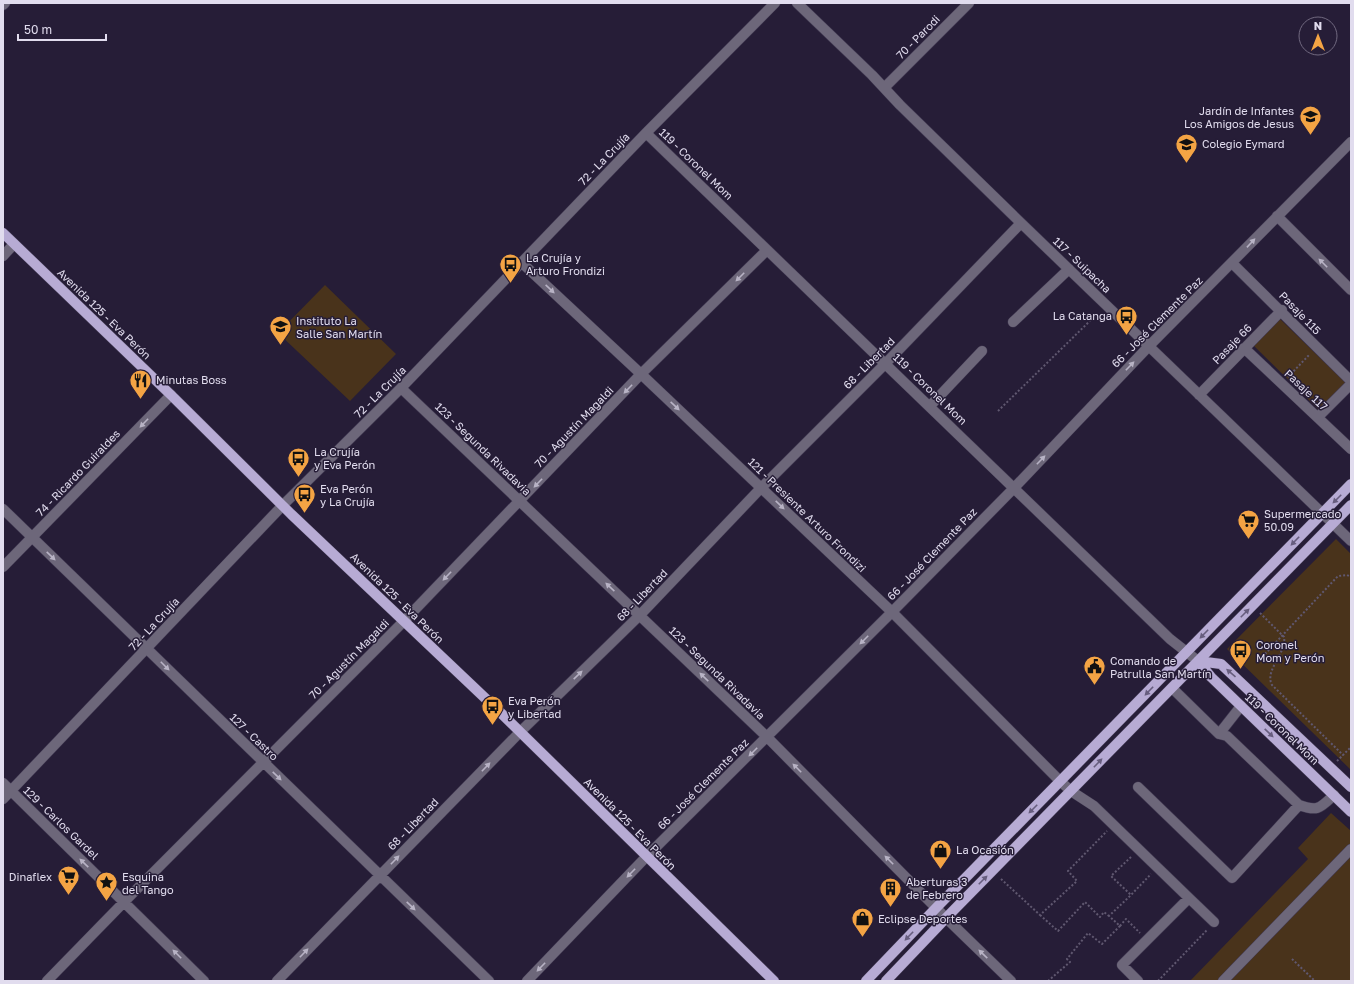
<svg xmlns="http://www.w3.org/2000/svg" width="1354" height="984" font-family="'Golos Text',sans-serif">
  <rect width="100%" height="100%" fill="#261d37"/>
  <path fill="#49331b" d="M325 285 396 354 350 401 278 333Z
    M1280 319 1346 383 1319 410 1254 346Z
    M1336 539 1351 554V770L1227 649Z
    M1331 813 1351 831V981H1190L1308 859 1298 848Z"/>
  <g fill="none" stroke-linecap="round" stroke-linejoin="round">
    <defs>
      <path id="minor" d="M797 3 872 75 900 105 1021 223 1351 541
        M3 5 5 3
        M885 87 969 3
        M646 133 1170 639 1198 661
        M1277 216 1351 290
        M3 256 14 244
        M521 262 641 374 892 612 1060 781 1071 791 1094 806 1189 898 1122 965 1138 981
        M1232 263 1351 381
        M1013 322 1069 269
        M1244 348 1351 449
        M401 388 767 737 946 918 1011 981
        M1199 395 1282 310
        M930 406 982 351
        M1318 417 1351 384
        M3 509 489 981
        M3 567 171 395
        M1219 734 1241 706
        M3 783 204 981
        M1138 787 1232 878 1299 805 1227 736 1219 734 1172 688
        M3 799 283 505 401 388 646 133 775 3
        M1299 805C1318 812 1320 808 1334 795
        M1189 898 1214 922
        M47 981 124 902 404 621 641 374 767 250
        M277 981 520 732 640 615 761 488 886 363 1021 223
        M527 981 646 857 892 612 1014 488 1149 346 1351 142
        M1223 981 1351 849"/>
      <path id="major" d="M3 233 171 395 291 514 504 716 774 981
        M1198 661 1211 677 1351 812
        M1198 661 1221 664 1351 787
        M866 981 936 908 1351 484
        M886 981 946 918 1351 505"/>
    </defs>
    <use href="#minor" stroke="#403851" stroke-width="11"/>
    <use href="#major" stroke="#403851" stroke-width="11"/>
    <path stroke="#605870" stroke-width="2" stroke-dasharray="2 2" stroke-linecap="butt" d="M1288 377 1310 354
      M998 411 1098 313
      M1260 613 1284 637C1287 653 1264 670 1272 685L1343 755
      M1265 654 1338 576 1347 575 1351 577
      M1337 761 1351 747
      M1131 857 1111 876 1131 895 1151 874
      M1001 879 1040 915 1077 881 1068 871 1107 831
      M1040 915 1058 931 1085 902 1100 917 1104 912 1109 916
      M1120 926 1126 919 1140 933
      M1292 959 1315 981
      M1048 981 1070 962 1067 959 1088 933 1102 944 1120 926 1109 916 1131 895
      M1158 981 1207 930"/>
    <use href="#minor" stroke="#6d677a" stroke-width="10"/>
    <use href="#major" stroke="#b7abd4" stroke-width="10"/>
  </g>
  <defs><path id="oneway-solid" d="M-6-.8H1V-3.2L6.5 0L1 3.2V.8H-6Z"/></defs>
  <g fill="#b8b3c5">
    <use href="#oneway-solid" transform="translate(1251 243) rotate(-47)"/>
    <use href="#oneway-solid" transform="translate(1323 263) rotate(-135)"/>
    <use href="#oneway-solid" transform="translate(740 277) rotate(135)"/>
    <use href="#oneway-solid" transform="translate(550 289) rotate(43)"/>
    <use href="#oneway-solid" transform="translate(1130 366) rotate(-46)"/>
    <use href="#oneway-solid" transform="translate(628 389) rotate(134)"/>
    <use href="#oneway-solid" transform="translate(675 406) rotate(43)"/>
    <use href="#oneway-solid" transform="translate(144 423) rotate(134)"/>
    <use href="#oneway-solid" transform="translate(1041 460) rotate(-46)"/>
    <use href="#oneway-solid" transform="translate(538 483) rotate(134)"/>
    <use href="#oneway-solid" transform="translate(780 505) rotate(44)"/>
    <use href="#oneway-solid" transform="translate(51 556) rotate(44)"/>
    <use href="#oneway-solid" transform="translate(447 576) rotate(134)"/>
    <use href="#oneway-solid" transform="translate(610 587) rotate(-137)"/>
    <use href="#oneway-solid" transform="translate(864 640) rotate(135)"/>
    <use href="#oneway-solid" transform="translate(165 666) rotate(45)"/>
    <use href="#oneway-solid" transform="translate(578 675) rotate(-44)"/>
    <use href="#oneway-solid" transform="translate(704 677) rotate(-136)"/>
    <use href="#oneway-solid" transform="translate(753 752) rotate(135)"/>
    <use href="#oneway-solid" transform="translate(486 767) rotate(-46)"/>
    <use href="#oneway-solid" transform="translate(797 768) rotate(-135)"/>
    <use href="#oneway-solid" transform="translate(277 776) rotate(44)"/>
    <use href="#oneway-solid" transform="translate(395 860) rotate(-46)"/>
    <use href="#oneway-solid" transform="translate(889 860) rotate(-135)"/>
    <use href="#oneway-solid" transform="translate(84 863) rotate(-136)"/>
    <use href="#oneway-solid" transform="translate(631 873) rotate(134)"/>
    <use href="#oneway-solid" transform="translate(411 906) rotate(44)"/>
    <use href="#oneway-solid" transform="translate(304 953) rotate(-46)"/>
    <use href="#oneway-solid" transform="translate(177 954) rotate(-135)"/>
    <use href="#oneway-solid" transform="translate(983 954) rotate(-136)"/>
    <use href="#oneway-solid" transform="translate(541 967) rotate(134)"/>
  </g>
  <g fill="#675d7e">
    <use href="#oneway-solid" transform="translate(1337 499) rotate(135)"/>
    <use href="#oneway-solid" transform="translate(1295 541) rotate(134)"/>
    <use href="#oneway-solid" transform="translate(1245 613) rotate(-45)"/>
    <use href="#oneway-solid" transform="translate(1204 634) rotate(134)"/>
    <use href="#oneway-solid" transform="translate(1231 673) rotate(-139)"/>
    <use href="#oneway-solid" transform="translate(1149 691) rotate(134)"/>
    <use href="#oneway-solid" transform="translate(1269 733) rotate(44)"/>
    <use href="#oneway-solid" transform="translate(1098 763) rotate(-46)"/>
    <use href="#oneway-solid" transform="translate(1033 809) rotate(135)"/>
    <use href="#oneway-solid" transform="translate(983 880) rotate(-45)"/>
    <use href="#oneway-solid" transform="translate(909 936) rotate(134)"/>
  </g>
  <defs>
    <symbol id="school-pin" viewBox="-11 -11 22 30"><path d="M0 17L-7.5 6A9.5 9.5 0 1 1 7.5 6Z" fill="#f4a444" stroke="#261d37"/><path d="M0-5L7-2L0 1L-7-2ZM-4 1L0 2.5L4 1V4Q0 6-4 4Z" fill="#111"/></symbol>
    <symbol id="bus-pin" viewBox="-11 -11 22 30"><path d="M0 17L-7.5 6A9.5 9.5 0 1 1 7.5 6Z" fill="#f4a444" stroke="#261d37"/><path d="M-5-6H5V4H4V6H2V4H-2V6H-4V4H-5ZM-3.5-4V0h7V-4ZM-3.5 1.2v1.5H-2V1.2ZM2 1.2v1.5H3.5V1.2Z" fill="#111"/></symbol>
    <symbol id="restaurant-pin" viewBox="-11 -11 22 30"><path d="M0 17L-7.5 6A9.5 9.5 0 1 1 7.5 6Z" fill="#f4a444" stroke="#261d37"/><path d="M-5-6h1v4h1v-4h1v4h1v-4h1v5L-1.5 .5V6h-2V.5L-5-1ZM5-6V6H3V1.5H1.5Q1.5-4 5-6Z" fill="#111"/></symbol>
    <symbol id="supermarket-pin" viewBox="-11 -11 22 30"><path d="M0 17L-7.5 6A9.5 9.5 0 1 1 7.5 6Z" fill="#f4a444" stroke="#261d37"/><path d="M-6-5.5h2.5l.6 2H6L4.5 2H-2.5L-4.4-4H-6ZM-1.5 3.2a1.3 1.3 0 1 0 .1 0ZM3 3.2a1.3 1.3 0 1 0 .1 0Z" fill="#111"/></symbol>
    <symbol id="civic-pin" viewBox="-11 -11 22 30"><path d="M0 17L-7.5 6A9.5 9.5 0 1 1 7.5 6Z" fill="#f4a444" stroke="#261d37"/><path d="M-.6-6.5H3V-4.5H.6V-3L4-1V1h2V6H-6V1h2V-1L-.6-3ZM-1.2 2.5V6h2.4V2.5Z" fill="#111"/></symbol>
    <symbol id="shop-pin" viewBox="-11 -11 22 30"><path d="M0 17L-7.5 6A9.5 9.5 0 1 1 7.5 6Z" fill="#f4a444" stroke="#261d37"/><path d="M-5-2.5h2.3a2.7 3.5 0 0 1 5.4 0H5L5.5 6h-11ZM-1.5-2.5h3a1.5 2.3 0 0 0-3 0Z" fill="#111"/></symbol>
    <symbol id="sight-pin" viewBox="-11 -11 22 30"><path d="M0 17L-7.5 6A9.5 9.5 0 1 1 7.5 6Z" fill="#f4a444" stroke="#261d37"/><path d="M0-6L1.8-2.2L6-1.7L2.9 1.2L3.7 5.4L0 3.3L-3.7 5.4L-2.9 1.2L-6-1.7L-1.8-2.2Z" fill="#111"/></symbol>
    <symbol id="building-pin" viewBox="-11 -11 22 30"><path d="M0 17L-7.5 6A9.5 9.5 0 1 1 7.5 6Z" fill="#f4a444" stroke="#261d37"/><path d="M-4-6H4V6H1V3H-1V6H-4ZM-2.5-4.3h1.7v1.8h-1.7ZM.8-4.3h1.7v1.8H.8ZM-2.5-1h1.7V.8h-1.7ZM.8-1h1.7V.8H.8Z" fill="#111"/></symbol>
  </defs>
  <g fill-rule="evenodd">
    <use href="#school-pin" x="1298" y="104" width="25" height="34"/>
    <use href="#school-pin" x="1174" y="132" width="25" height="34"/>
    <use href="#bus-pin" x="498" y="252" width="25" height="34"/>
    <use href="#bus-pin" x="1114" y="304" width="25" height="34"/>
    <use href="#school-pin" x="268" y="314" width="25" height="34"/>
    <use href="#restaurant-pin" x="128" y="368" width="25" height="34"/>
    <use href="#bus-pin" x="286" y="446" width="25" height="34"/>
    <use href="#bus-pin" x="292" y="482" width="25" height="34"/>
    <use href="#supermarket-pin" x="1236" y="508" width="25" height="34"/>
    <use href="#bus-pin" x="1228" y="638" width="25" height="34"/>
    <use href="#civic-pin" x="1082" y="654" width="25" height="34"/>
    <use href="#bus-pin" x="480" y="694" width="25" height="34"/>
    <use href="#shop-pin" x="928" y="838" width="25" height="34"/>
    <use href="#supermarket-pin" x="56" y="864" width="25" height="34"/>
    <use href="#sight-pin" x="94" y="870" width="25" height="34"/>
    <use href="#building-pin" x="878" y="876" width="25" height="34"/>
    <use href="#shop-pin" x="850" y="906" width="25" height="34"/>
  </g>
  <g text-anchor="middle" stroke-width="3" stroke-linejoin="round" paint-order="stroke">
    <g font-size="11" fill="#e1dcee" stroke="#261d37">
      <text transform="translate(918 37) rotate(-45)" y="4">70 - Parodi</text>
      <text transform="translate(604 159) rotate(-46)" y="4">72 - La Crujía</text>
      <text transform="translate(696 164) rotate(44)" y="4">119 - Coronel Mom</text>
      <text transform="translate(1082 265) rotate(44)" y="4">117 - Suipacha</text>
      <text transform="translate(1300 313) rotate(46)" y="4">Pasaje 115</text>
      <text transform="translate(104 314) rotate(44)" y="4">Avenida 125 - Eva Perón</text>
      <text transform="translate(1157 322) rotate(-45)" y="4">66 - José Clemente Paz</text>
      <text transform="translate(1232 344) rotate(-46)" y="4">Pasaje 66</text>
      <text transform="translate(869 363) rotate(-45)" y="4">68 - Libertad</text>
      <text transform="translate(930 389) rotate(44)" y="4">119 - Coronel Mom</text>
      <text transform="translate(1306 390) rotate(43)" y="4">Pasaje 117</text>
      <text transform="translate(380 392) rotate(-45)" y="4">72 - La Crujía</text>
      <text transform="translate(574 427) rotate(-46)" y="4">70 - Agustín Magaldi</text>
      <text transform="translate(483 449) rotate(44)" y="4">123 - Segunda Rivadavia</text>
      <text transform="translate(78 473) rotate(-46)" y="4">74 - Ricardo Guiraldes</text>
      <text transform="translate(807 515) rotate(44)" y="4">121 - Presiente Arturo Frondizi</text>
      <text transform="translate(932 554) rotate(-46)" y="4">66 - José Clemente Paz</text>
      <text transform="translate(642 595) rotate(-46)" y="4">68 - Libertad</text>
      <text transform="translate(397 598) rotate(44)" y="4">Avenida 125 - Eva Perón</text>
      <text transform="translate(154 624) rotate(-47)" y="4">72 - La Crujía</text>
      <text transform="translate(349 659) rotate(-45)" y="4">70 - Agustín Magaldi</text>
      <text transform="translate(717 673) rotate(44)" y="4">123 - Segunda Rivadavia</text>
      <text transform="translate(1282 729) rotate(44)" y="4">119 - Coronel Mom</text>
      <text transform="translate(254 737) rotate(44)" y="4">127 - Castro</text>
      <text transform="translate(703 784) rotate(-45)" y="4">66 - José Clemente Paz</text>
      <text transform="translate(61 823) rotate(44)" y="4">129 - Carlos Gardel</text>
      <text transform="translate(413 824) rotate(-46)" y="4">68 - Libertad</text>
      <text transform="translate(630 824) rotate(45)" y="4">Avenida 125 - Eva Perón</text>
    </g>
    <g font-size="11" fill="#e1dcee" stroke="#261d37" text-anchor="start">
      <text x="1294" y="115" text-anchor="end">Jardín de Infantes<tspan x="1294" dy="13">Los Amigos de Jesus</tspan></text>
      <text x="1202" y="148">Colegio Eymard</text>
      <text x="526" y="262">La Crujía y<tspan x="526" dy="13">Arturo Frondizi</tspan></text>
      <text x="1112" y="320" text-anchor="end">La Catanga</text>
      <text x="296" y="325">Instituto La<tspan x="296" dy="13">Salle San Martín</tspan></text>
      <text x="156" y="384">Minutas Boss</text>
      <text x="314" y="456">La Crujía<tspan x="314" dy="13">y Eva Perón</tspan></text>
      <text x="320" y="493">Eva Perón<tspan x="320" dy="13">y La Crujía</tspan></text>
      <text x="1264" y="518">Supermercado<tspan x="1264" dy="13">50.09</tspan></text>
      <text x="1256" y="649">Coronel<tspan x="1256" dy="13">Mom y Perón</tspan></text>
      <text x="1110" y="665">Comando de<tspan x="1110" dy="13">Patrulla San Martín</tspan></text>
      <text x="508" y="705">Eva Perón<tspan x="508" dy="13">y Libertad</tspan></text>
      <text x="956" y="854">La Ocasión</text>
      <text x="52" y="881" text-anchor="end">Dinaflex</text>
      <text x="122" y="881">Esquina<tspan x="122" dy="13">del Tango</tspan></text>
      <text x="906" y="886">Aberturas 3<tspan x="906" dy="13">de Febrero</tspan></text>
      <text x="878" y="923">Eclipse Deportes</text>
    </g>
  </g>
  <rect width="1354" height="984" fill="none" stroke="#e1dcee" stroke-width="8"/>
  <g transform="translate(1318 36)"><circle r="19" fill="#261d37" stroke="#716980"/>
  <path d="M0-3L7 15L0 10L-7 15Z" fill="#f4a444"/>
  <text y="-6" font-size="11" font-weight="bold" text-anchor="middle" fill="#e1dcee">N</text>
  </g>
  <path d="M18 34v6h88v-6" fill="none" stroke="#e1dcee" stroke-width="2"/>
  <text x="24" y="34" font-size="12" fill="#e1dcee" stroke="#261d37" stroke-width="3" paint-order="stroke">50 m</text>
</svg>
